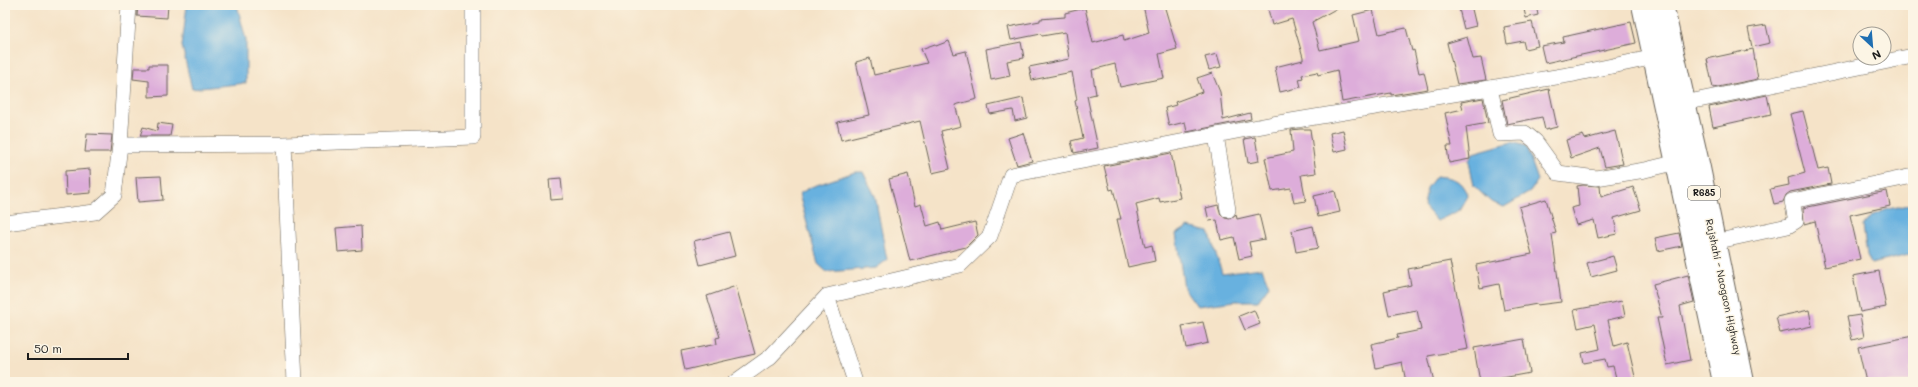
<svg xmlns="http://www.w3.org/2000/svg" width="1918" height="387" font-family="Mali,sans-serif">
  <rect width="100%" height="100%" fill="#fcf5e5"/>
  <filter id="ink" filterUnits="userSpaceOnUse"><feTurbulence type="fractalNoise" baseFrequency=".025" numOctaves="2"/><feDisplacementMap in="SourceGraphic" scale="8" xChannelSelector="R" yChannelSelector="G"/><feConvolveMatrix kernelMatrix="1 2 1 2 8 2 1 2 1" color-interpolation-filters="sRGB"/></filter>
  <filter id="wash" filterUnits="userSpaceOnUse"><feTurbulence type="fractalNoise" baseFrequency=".012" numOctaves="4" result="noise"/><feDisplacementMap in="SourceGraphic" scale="16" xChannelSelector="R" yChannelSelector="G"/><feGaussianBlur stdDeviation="0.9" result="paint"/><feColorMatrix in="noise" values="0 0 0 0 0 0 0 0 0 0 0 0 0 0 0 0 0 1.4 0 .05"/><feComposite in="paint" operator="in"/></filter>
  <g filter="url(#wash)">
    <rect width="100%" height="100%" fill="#f5e3c8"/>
    <path fill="#67b1df" stroke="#42667e" d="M187 5H237L246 40V83L192 89 182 46Z
      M1512 142 1526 146 1538 180 1530 192 1504 207 1491 202 1474 186 1469 161 1473 153Z
      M855 172H863L875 196 887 260 876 268 827 272 818 264 799 194 811 187Z
      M1436 176C1455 178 1460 179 1468 196L1460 210 1437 221 1424 206 1427 188Z
      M1913 204V254L1871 264 1867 255 1863 226 1871 216 1888 209Z
      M1188 227 1209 232 1222 273 1262 268 1269 286 1258 301H1236L1197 306 1184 288 1176 234Z"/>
    <g id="blocks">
      <path fill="#ddadda" d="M138 5H168L167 18 137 16Z
        M1143 5H1164L1177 49 1159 54 1164 78 1120 87 1115 64 1092 70 1096 94 1087 96 1098 148 1074 153 1071 141 1083 138 1075 101 1077 100 1072 72 1032 80 1029 67 1069 59 1065 32 1042 36 1041 34 1011 40 1008 27 1040 21V19L1065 17V13L1085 8 1093 43 1123 35 1124 41 1149 33Z
        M1283 5H1343L1312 22 1320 50 1359 41 1353 15 1373 10 1379 34 1406 28 1412 51 1414 50 1419 73 1424 72 1428 89 1391 95V93L1342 102 1337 70 1318 75 1317 72 1302 75 1303 78 1299 79 1301 87 1280 92 1275 67 1303 60V57L1292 19 1272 25 1268 9Z
        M1458 5H1471L1476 26 1464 29Z
        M1523 5H1536L1538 15 1526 18Z
        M1532 22 1538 46 1525 49 1523 41 1507 44 1504 27Z
        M1631 22 1636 43 1545 63 1541 46 1564 42 1563 37Z
        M1766 25 1770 43 1752 47 1748 28Z
        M1467 37 1473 59 1481 58 1486 80 1457 84 1447 43Z
        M949 41 954 54 966 51 977 99 955 105 961 126 941 131 950 169 932 173 920 121 841 140 837 122 869 115 856 62 870 58 874 75 927 63 921 49 935 44 936 46Z
        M1021 42 1024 58 1007 61 1010 76 991 80 986 49Z
        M1753 49 1758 79 1713 88 1707 59Z
        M1217 54 1221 67 1209 70 1205 57Z
        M149 65H168V96L149 97V81L133 79 134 68H149Z
        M1212 73 1220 92 1223 120 1250 113 1251 119 1187 132 1185 122 1169 126 1165 108 1176 105 1175 102 1202 92 1197 78Z
        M1549 89 1557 127 1545 130 1542 117 1507 124 1502 100Z
        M1767 95 1771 114 1713 127 1709 107Z
        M1023 98 1027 118 1015 121 1013 110 990 114 988 106Z
        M1483 98 1488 123 1466 127 1470 159 1449 163 1447 146H1452L1445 113 1463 109 1461 102Z
        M1803 111 1818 170 1828 168 1831 184 1790 192 1786 195 1783 202 1774 204 1770 189 1789 185 1788 178 1805 173 1790 114Z
        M158 123 172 125 170 136H140L143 127 157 131Z
        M1300 129H1310L1316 173 1301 175 1306 201 1294 203 1291 188 1272 191 1265 158 1293 152 1291 130Z
        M1343 130 1347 149 1334 152 1330 133Z
        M1615 131 1623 164 1605 167 1600 148 1571 158 1566 140 1583 135 1585 139Z
        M1023 133 1032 161 1017 165 1008 138Z
        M87 134 112 135 110 152H85Z
        M1255 137 1259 161 1248 163 1244 139Z
        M1171 153 1180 198 1160 202 1159 198 1136 204 1145 247 1152 245 1155 261 1128 267 1117 219H1121L1113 189 1110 190 1104 166Z
        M90 169 91 193 66 195 65 171Z
        M908 174 915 206 921 204 927 226 940 222 942 230 975 222 978 235 966 247 910 261 889 179Z
        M161 176 163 200 138 202 136 177Z
        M561 178 563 199 551 200 549 179Z
        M1583 185 1600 186 1601 197 1633 187 1641 210 1614 218 1617 234 1598 238 1594 220 1576 225 1571 208 1579 206 1577 186Z
        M1335 191 1340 212 1318 217 1314 196Z
        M1887 191 1890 206 1850 215 1860 259 1825 267 1815 221 1804 224 1803 208Z
        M1546 199 1556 233 1552 234 1561 302 1537 305V304L1504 310 1499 284 1480 288 1476 265 1532 254 1519 207Z
        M1218 205 1221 215 1225 218 1230 219 1236 214 1237 219 1259 214 1265 239 1249 242 1252 256 1239 259 1234 237 1221 240 1217 220 1209 221 1206 208Z
        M361 226 362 250 338 252 336 228Z
        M1313 226 1318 248 1296 252 1292 231Z
        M729 232 735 256 700 265 694 241Z
        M1679 233 1682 246 1658 251 1655 238Z
        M1613 256 1617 270 1591 277 1587 263Z
        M1450 261 1468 349 1428 356 1434 382H1406L1402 362 1376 368 1371 344 1398 338 1397 335 1421 330 1417 310 1389 315 1384 291 1411 285 1408 269Z
        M1879 271 1886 307 1860 312 1853 276Z
        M1688 275 1694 302 1680 306 1690 360 1667 365 1657 318H1662L1653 284Z
        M736 286 755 354 685 370 681 351 717 344 716 338 720 337 707 296Z
        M1622 301 1625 316 1608 320 1614 346 1627 342 1636 381 1630 382H1617L1613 366 1607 367 1605 359 1584 363 1582 353 1600 349 1595 324 1578 328 1574 310Z
        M1254 310 1260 324 1245 330 1239 316Z
        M1809 310 1812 326 1780 333 1776 317Z
        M1860 315 1864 337 1852 340 1847 317Z
        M1203 322 1208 343 1186 348 1182 326Z
        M1913 336V367L1910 368 1912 382H1866L1858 347Z
        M1524 339 1530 373 1480 382 1474 348Z"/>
    </g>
  </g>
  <g filter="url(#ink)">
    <use href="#blocks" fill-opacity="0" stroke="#686258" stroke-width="1"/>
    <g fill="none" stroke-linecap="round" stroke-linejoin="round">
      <defs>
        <path id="street" d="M1490 88 1500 134 1525 133 1535 141 1558 173 1596 178 1645 170 1678 162
          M1684 103 1913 56
          M1216 135 1228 210
          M120 145 129 5
          M5 223 95 212 114 195 120 145 284 144
          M1714 242 1788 226 1796 221 1792 201 1913 176
          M827 296 855 382
          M295 382 284 144 473 137V5
          M735 382 770 357 827 296 960 265 990 236 1011 175 1273 124 1574 74 1655 57"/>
        <path id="primary" d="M1643 5 1724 382
          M1662 5 1699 168 1743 382"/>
      </defs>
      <use href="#street" stroke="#686258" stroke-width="16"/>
      <use href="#primary" stroke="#686258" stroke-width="24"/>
      <use href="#street" stroke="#fff" stroke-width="15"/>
      <use href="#primary" stroke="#fff" stroke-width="22"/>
    </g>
  </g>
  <g text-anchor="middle" stroke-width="3" stroke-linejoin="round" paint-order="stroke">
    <rect fill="#fcf5e5" stroke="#5f5d58" stroke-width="1" x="1688" y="186" width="32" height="14" rx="3"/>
    <g font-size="9" font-weight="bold" fill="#1c1c1c">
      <text x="1704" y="196">R685</text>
    </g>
    <g font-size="10" fill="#1c1c1c" stroke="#fcf5e5">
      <text transform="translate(1724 287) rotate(78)" y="4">Rajshahi - Naogaon Highway</text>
    </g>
  </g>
  <rect width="1918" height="387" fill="none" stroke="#fcf5e5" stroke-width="20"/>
  <g transform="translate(1872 46) rotate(154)"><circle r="19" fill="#fcf5e5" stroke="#a29e95"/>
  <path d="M0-3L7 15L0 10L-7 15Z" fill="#1f6fb2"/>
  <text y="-6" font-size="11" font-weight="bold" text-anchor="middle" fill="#1c1c1c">N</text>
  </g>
  <path d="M28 353v6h100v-6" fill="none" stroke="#1c1c1c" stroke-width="2"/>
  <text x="34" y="353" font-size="12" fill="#1c1c1c" stroke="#fcf5e5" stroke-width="3" paint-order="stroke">50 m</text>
</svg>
